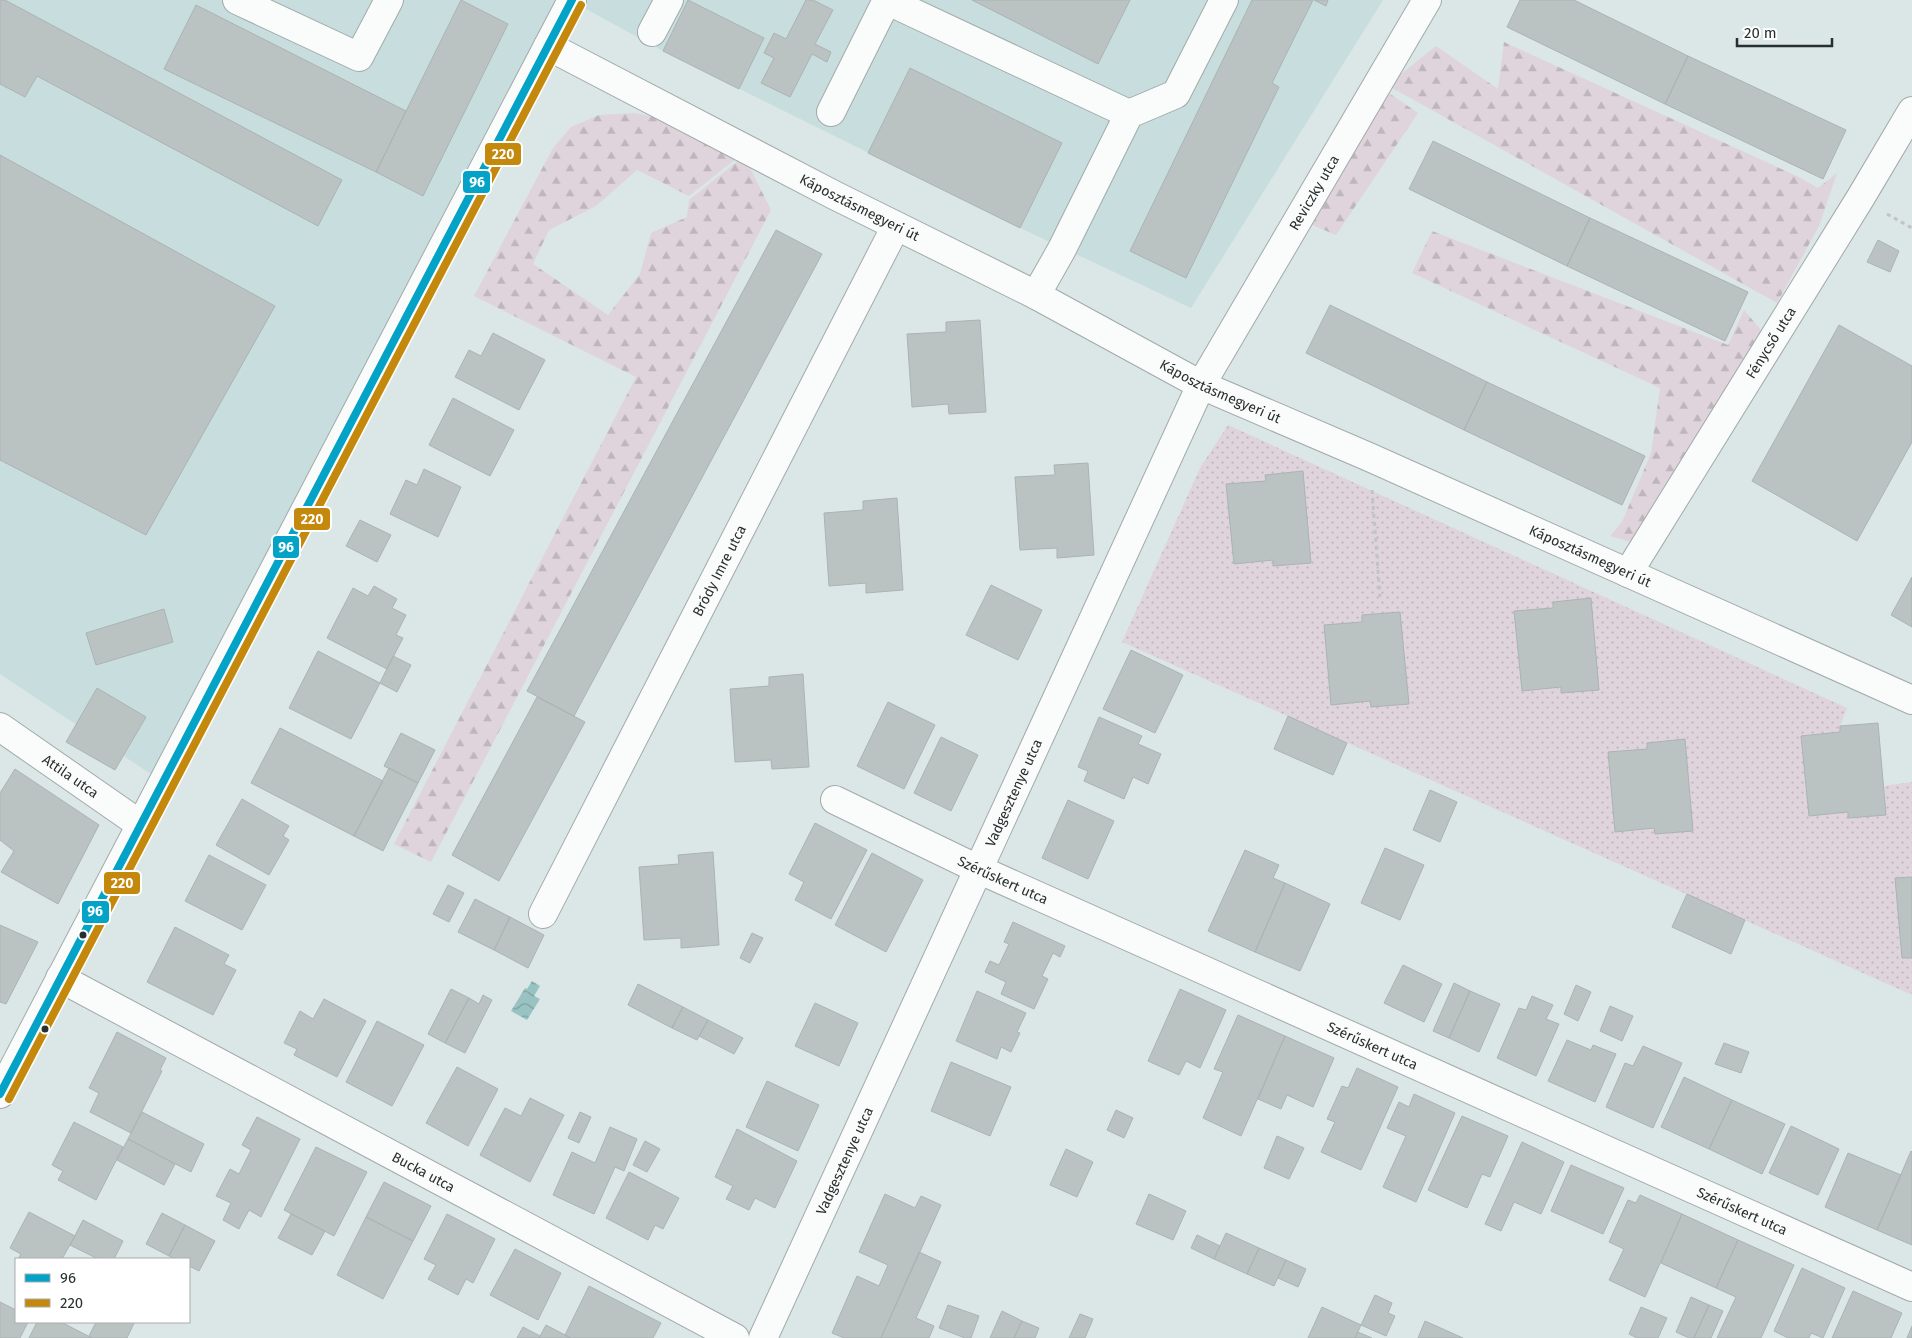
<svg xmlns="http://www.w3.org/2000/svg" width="1912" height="1338" font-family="'Fira Sans',sans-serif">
  <defs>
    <pattern id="grass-dots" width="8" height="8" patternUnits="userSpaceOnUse" patternTransform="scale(1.25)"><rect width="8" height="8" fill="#dfd4dc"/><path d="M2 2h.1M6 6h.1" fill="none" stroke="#bfb6bd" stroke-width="1.8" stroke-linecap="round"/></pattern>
    <pattern id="forest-firs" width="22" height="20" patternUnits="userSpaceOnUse" patternTransform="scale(1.25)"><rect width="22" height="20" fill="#dfd4dc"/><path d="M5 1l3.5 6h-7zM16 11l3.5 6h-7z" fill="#bfb6bd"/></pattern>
    <pattern id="water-waves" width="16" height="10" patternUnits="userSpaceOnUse" patternTransform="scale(1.25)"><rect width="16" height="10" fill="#99c3c2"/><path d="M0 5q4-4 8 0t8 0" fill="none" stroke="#7d9f9e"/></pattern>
  </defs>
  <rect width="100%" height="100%" fill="#dbe6e6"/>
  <path fill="#c8dddd" d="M0 0H1383L1191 308 1020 228 663 51 577 4 169 786 0 674Z"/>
  <path fill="url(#grass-dots)" d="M1228 425 1847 708 1840 726V732L1801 736 1809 815 1848 812 1849 818 1886 815 1884 786 1912 782V995L1122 642 1200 468Z"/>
  <path fill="url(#forest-firs)" d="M1504 42 1799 177 1818 188 1837 173 1819 226 1777 303 1387 85 1436 46 1498 89Z
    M1386 91 1418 113 1336 235 1305 222Z
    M636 113 674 122 742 154 689 196 637 170 596 206 549 230 533 264 608 315 640 274 651 233 687 217 689 200 744 156 771 210 431 862 394 844 636 377 474 296 553 148 571 127 599 115Z
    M1432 231 1728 345 1744 310 1762 331 1638 544 1610 536 1622 522 1651 453 1660 388 1412 273Z"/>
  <path fill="url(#water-waves)" d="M532 981 540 986 534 996 540 999 527 1020 511 1011 525 988 527 989Z"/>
  <path fill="#bac2c2" stroke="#abb3b3" d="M0 0H5L342 180 318 226 37 76 25 97 0 84Z
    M461 0 508 24 423 196 376 172Z
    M688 0 764 38 739 89 663 51Z
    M806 0H813L833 10 815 44 831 52 827 62 812 54 790 97 761 83 774 58 764 53 774 33 786 39Z
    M972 0H1130L1098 64Z
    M1252 0H1313L1272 83 1279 87 1186 278 1130 251Z
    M1314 0H1328L1326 6Z
    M1520 0H1574L1688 56 1665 104 1507 27Z
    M196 5 406 111 376 172 164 69Z
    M1688 56 1846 130 1823 179 1665 104Z
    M910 68 1062 143 1020 228 868 153Z
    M1433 141 1590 218 1567 266 1409 189Z
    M0 155 275 306 146 535 0 460Z
    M1590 218 1748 292 1725 341 1567 266Z
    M776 230 822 254 574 716 527 691Z
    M1878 240 1899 251 1890 272 1867 262Z
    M1330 305 1487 382 1464 430 1306 353Z
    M980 320 986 412 949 414 948 404 912 407 907 334 946 332V322Z
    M1839 325 1912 366V442L1857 541 1752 481Z
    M493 333 545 360 519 410 455 377 469 350 481 356Z
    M1487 382 1645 456 1622 505 1464 430Z
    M453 398 514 430 490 476 429 445Z
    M1088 463 1094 555 1057 558V548L1020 550 1015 477 1055 475 1054 465Z
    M424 469 461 487 438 537 390 514 406 480 417 485Z
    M1303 471 1311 563 1273 566V560L1234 564 1226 484 1266 481 1265 475Z
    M897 498 903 590 866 593V583L829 586 824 513 863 510V501Z
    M360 520 391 535 377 562 346 546Z
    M1912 577V627L1891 615Z
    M991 585 1042 610 1018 660 966 635Z
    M374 586 397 599 392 608 406 615 396 635 403 638 387 669 327 638 353 588 368 596Z
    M1591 598 1599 690 1561 693V687L1522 691 1514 611 1553 608V602Z
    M164 609 173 642 96 665 86 633Z
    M1400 612 1409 704 1371 707 1370 701 1331 705 1324 625 1362 622V615Z
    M1131 650 1183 675 1155 733 1103 709Z
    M318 651 380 683 351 739 289 708Z
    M393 656 411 665 397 692 380 683Z
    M803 674 809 767 772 769 771 760 735 762 730 689 769 686V677Z
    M97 688 146 717 115 770 66 742Z
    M537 697 585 722 499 881 452 855Z
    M888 702 935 725 904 789 857 766Z
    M1288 716 1347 743 1333 775 1274 749Z
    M1099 717 1142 736 1138 744 1161 754 1148 784 1133 777 1124 799 1084 781 1088 771 1078 767Z
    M1878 723 1886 815 1848 818V812L1809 816 1801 736 1840 732V726Z
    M280 728 383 781 354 836 251 783Z
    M401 733 435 750 418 783 384 766Z
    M941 737 978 755 951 811 914 793Z
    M1685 739 1693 831 1655 834 1654 828 1615 832 1608 752 1647 749V743Z
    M389 768 418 783 383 851 354 836Z
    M15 769 99 825 58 904 1 872 14 851 0 840V793Z
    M1430 790 1457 802 1440 842 1413 830Z
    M242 799 289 826 283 836 289 840 269 875 216 845Z
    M1068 800 1114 821 1088 879 1042 858Z
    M815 823 867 850 831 919 795 900 804 882 789 874Z
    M1385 848 1424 865 1400 920 1361 903Z
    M1245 850 1279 865 1273 878 1285 883 1255 952 1208 931Z
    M713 852 719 945 681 948V938L644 940 639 867 679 864 678 855Z
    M872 853 923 880 886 952 835 925Z
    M209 855 266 885 242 930 185 901Z
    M1912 877V958H1902L1895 878Z
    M1285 883 1330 904 1300 971 1255 952Z
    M448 885 464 893 449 922 433 914Z
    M1687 894 1745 920 1731 954 1672 927Z
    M475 899 510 917 494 950 458 932Z
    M510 917 544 935 528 968 494 950Z
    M1013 922 1065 946 1060 957 1053 953 1042 976 1048 979 1034 1009 1001 994 1006 982 985 972 990 961 999 965 1009 944 1004 942Z
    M0 925 38 942 6 1004 0 1002Z
    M175 927 229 955 224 964 236 970 213 1015 147 982Z
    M752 933 763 938 750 963 740 958Z
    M1403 965 1442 984 1424 1022 1384 1003Z
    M1454 983 1470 991 1449 1038 1433 1031Z
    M638 984 683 1007 672 1028 628 1005Z
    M1576 985 1591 992 1578 1021 1564 1014Z
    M451 989 469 998 445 1043 428 1034Z
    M1180 989 1226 1010 1200 1068 1186 1061 1179 1075 1148 1061Z
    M977 991 1026 1013 1017 1032 1020 1033 1011 1052 1001 1047 997 1059 956 1041Z
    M1470 991 1500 1004 1479 1052 1449 1038Z
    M483 995 492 1000 465 1053 445 1043 469 998 479 1004Z
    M1532 996 1553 1005 1546 1019 1559 1024 1536 1076 1497 1058 1519 1008 1526 1010Z
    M324 999 366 1021 337 1077 294 1055 297 1049 284 1043 300 1011 313 1019Z
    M815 1003 858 1023 839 1066 795 1046Z
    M1610 1006 1633 1016 1622 1041 1600 1031Z
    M683 1007 708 1020 697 1040 672 1028Z
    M1238 1015 1285 1036 1241 1136 1203 1118 1223 1072 1214 1069Z
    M708 1020 743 1038 734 1054 699 1036Z
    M377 1021 424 1045 392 1106 346 1082Z
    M117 1032 166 1058 160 1070 162 1071 131 1133 90 1112 99 1093 89 1088Z
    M1285 1036 1334 1058 1313 1107 1287 1095 1281 1109 1258 1099Z
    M1567 1040 1591 1050 1593 1045 1616 1054 1595 1102 1548 1081Z
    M1724 1043 1749 1052 1741 1073 1715 1064Z
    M1643 1046 1682 1063 1653 1128 1606 1107 1625 1063 1633 1066Z
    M951 1062 1011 1087 990 1136 931 1111Z
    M457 1067 498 1089 468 1146 426 1123Z
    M1357 1068 1398 1087 1361 1170 1321 1152 1335 1122 1327 1119 1342 1086 1348 1088Z
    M1684 1077 1732 1100 1709 1149 1661 1127Z
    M767 1081 819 1105 798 1151 746 1127Z
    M1414 1094 1455 1113 1416 1202 1383 1187 1406 1136 1387 1128 1399 1102 1409 1107Z
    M530 1098 564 1115 530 1182 480 1155 505 1108 521 1116Z
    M1732 1100 1785 1124 1762 1174 1709 1149Z
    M1116 1110 1133 1118 1124 1138 1107 1130Z
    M142 1112 204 1144 191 1172 128 1139Z
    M580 1112 591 1117 579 1143 568 1138Z
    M1462 1116 1508 1136 1490 1177 1482 1174 1467 1208 1428 1190Z
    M257 1117 300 1139 261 1217 249 1210 239 1229 223 1220 231 1203 216 1196 230 1169 239 1174 251 1150 242 1145Z
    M74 1122 123 1147 96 1200 58 1180 63 1171 52 1165Z
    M1791 1126 1839 1149 1818 1195 1769 1173Z
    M610 1127 637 1139 624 1171 615 1167 594 1214 553 1195 572 1152 595 1163Z
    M737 1129 797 1161 775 1208 755 1198 749 1210 726 1199 733 1186 715 1177Z
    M1277 1136 1304 1148 1289 1179 1264 1168Z
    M128 1139 175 1164 164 1185 117 1160Z
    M645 1141 660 1149 647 1172 633 1165Z
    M1522 1142 1564 1162 1541 1214 1514 1202 1501 1231 1485 1224Z
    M316 1147 367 1172 334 1236 284 1210Z
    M1066 1149 1093 1162 1077 1197 1050 1185Z
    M1911 1151 1912 1152V1245L1877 1230Z
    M1848 1153 1901 1175 1877 1230 1825 1207Z
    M1571 1165 1624 1188 1603 1234 1551 1211Z
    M629 1172 679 1198 663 1229 655 1225 648 1240 606 1218Z
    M384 1182 431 1206 413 1241 366 1217Z
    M885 1194 915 1208 921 1196 941 1205 881 1338H844L832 1333 857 1276 879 1286 888 1265 859 1252Z
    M1149 1194 1186 1211 1173 1240 1136 1224Z
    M1640 1195 1682 1214 1645 1297 1609 1280 1624 1249 1609 1242 1628 1200 1636 1203Z
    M29 1212 75 1236 62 1259H18L21 1254 10 1248Z
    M162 1213 185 1225 169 1256 146 1244Z
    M291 1214 325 1231 312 1255 278 1238Z
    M447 1214 495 1239 473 1283 466 1279 458 1295 428 1279 436 1265 424 1259Z
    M1682 1214 1738 1240 1716 1288 1661 1263Z
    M366 1217 413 1241 383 1299 337 1275Z
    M83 1220 123 1241 114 1259H98L70 1245Z
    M185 1225 215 1241 199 1271 189 1266V1259H176L169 1256Z
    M1226 1233 1259 1248 1247 1274 1214 1259Z
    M1197 1235 1220 1246 1214 1259 1191 1248Z
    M1738 1240 1794 1265 1761 1338H1717L1736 1297 1716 1288Z
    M1259 1248 1286 1260 1274 1286 1247 1274Z
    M515 1249 561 1273 538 1320 490 1295Z
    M919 1252 941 1262 916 1318 934 1326 929 1338H881Z
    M1286 1260 1306 1269 1298 1287 1278 1278Z
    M1802 1268 1845 1288 1823 1338 1811 1333 1809 1338H1788L1774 1331Z
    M589 1286 661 1323 653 1338H571L565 1335Z
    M1853 1291 1902 1313 1891 1338H1832Z
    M1375 1295 1392 1303 1388 1313 1395 1316 1386 1336 1361 1325Z
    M1691 1297 1709 1305 1694 1338H1689L1676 1332Z
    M0 1302 16 1310V1322H28L20 1338H0Z
    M948 1305 979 1316 971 1338H965L939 1328Z
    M1709 1305 1723 1311 1711 1338H1694Z
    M1322 1307 1361 1325 1355 1338H1308Z
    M1641 1307 1667 1318 1658 1338H1637L1629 1334Z
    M1002 1311 1022 1321 1014 1338H990Z
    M1080 1314 1093 1319 1085 1338H1069Z
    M1022 1321 1039 1328 1035 1338H1014Z
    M1425 1321 1463 1338H1418Z
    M37 1322H61L92 1338H29Z
    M96 1322H132L134 1323 127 1338H92L89 1336Z
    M546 1325 565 1335 571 1338H539Z
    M1912 1326V1338H1907Z
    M523 1327 540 1336 539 1338H517Z
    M1358 1332 1372 1338H1355Z"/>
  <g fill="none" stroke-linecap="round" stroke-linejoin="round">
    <defs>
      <g id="minor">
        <path d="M237 0 359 57 389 0"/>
        <path d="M886 0 1129 114"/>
        <path d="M652 32 669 0"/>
        <path id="s1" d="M548 46 834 195 1036 295 1201 385 1369 457 1912 700"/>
        <path d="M831 112 887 0"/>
        <path d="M1036 295 1062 249 1129 114 1176 94 1224 0"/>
        <path id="s2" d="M1628 573 1861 197 1912 111"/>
        <path id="s3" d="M0 727 141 825"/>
        <path id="s4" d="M835 800 980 870 1912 1287"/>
        <path id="s5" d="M543 914 896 226"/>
        <path id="s6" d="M60 978 735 1338"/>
        <path d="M0 1094 572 0"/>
        <path id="s7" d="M763 1338 1201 385 1427 0"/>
      </g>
    </defs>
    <use href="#minor" stroke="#a2aaaa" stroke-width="30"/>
    <path stroke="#c0c4c4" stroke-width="3" stroke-dasharray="4 4" stroke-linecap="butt" d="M1887 214 1912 228
      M1372 490 1380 597"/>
    <use href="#minor" stroke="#fafbfb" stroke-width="28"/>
    <defs>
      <path id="bus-1" d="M0 1094 572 0"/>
      <path id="bus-2" d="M9 1099 581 5"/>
    </defs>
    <use href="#bus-1" stroke="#fff" stroke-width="11"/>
    <use href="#bus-2" stroke="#fff" stroke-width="11"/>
    <use href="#bus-1" stroke="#02a3c6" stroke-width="8"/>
    <use href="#bus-2" stroke="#c3880c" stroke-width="8"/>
  </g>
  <g fill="#282f2f" stroke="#fff" stroke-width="2">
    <circle cx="83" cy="935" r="4.5"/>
    <circle cx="45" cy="1029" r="4.5"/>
  </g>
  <g text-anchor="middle" stroke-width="5" stroke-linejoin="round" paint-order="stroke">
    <g font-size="14" fill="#282f2f" stroke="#fff">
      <text dy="5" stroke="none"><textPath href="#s7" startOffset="1272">Reviczky utca</textPath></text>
      <text dy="5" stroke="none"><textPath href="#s1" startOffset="351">Káposztásmegyeri út</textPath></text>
      <text dy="5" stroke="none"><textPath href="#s2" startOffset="271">Fénycső utca</textPath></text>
      <text dy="5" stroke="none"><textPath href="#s1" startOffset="756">Káposztásmegyeri út</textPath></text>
      <text dy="5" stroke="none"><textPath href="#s1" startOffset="1161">Káposztásmegyeri út</textPath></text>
      <text dy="5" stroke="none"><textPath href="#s5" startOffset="386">Bródy Imre utca</textPath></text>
      <text dy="5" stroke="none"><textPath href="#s3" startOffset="86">Attila utca</textPath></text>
      <text dy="5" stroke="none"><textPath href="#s7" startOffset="600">Vadgesztenye utca</textPath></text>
      <text dy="5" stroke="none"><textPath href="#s4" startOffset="186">Szérűskert utca</textPath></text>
      <text dy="5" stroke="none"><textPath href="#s4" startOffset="591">Szérűskert utca</textPath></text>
      <text dy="5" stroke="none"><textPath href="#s7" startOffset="195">Vadgesztenye utca</textPath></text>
      <text dy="5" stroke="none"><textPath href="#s6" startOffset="412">Bucka utca</textPath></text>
      <text dy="5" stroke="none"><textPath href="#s4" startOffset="996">Szérűskert utca</textPath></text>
    </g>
  </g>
  <g stroke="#fff" stroke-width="2">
    <rect x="484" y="142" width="38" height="24" rx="5" fill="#c3880c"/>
    <rect x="462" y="170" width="29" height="24" rx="5" fill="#02a3c6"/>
    <rect x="293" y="507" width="38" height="24" rx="5" fill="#c3880c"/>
    <rect x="272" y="535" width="28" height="24" rx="5" fill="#02a3c6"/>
    <rect x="103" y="871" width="38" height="24" rx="5" fill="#c3880c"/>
    <rect x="81" y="900" width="29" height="24" rx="5" fill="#02a3c6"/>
  </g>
  <g font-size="14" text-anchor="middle" font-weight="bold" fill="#fff">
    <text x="503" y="159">220</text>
    <text x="477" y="187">96</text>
    <text x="312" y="524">220</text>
    <text x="286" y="552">96</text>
    <text x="122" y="888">220</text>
    <text x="95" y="916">96</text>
  </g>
  <rect x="15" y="1258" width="175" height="65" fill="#ffffff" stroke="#a9acac"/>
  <rect x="25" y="1274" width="25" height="8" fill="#02a3c6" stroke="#a9acac"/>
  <text x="60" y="1283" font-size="15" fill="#282f2f">96</text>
  <rect x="25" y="1299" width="25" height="8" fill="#c3880c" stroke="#a9acac"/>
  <text x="60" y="1308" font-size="15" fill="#282f2f">220</text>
  <path d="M1737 38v8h95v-8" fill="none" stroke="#282f2f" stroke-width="2.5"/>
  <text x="1744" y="38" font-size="15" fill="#282f2f" stroke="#ffffff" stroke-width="4" paint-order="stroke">20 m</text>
</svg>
